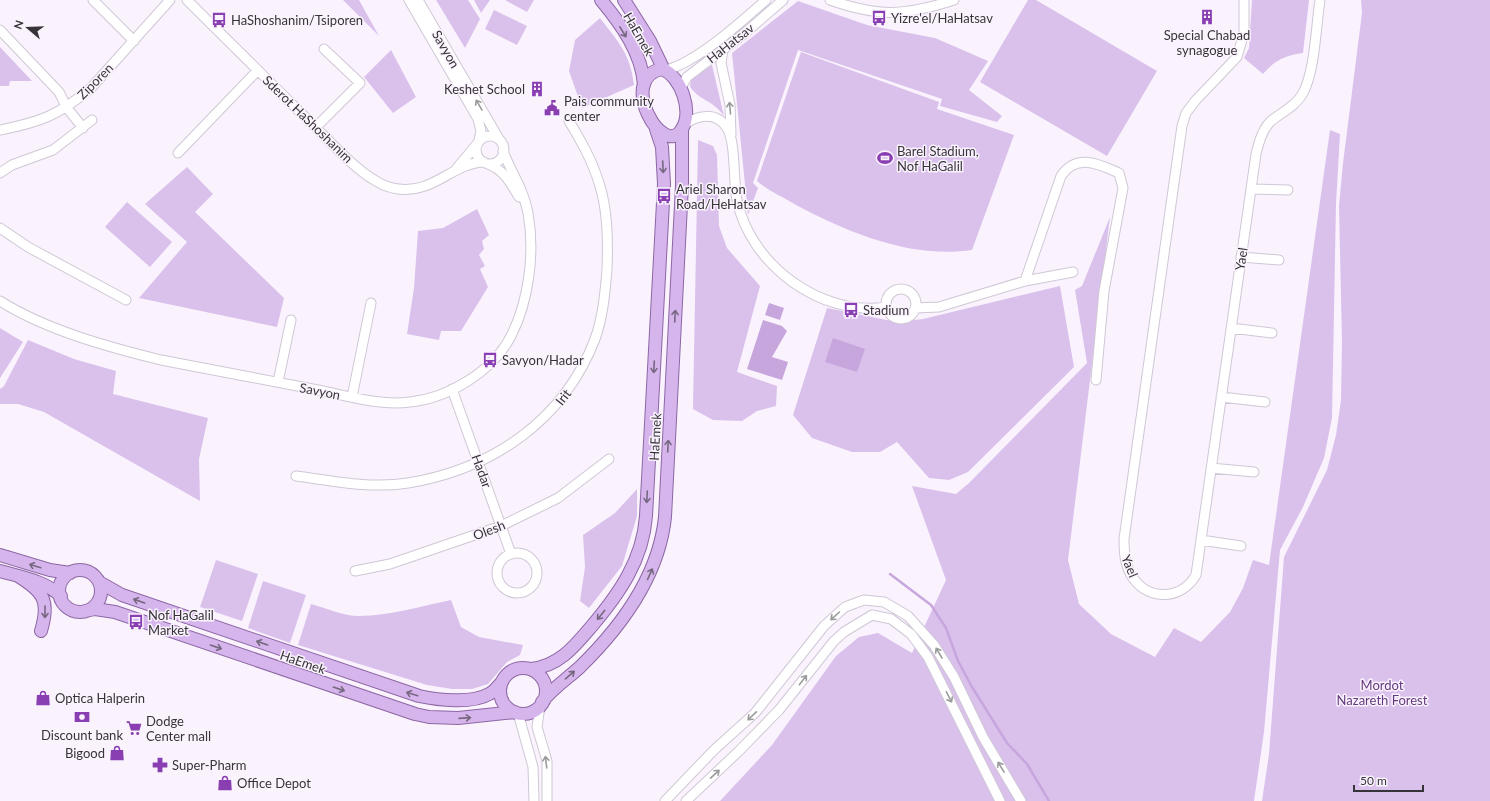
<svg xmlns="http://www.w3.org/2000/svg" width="1490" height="801" font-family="Lato,sans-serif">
  <rect width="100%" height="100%" fill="#faf3fe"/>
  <path fill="#dac1ec" d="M343 0H359L379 36Z
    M436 0H468L480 19 465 48Z
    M474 0H490L481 13Z
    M505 0H534L527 12Z
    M1028 0H1036L1157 71 1107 156 980 82Z
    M1252 0H1309L1303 53C1285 55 1274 61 1263 74L1244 58 1249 48Z
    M1361 0H1490V801H1262L1269 754 1284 557 1327 470 1336 435 1341 400 1342 341 1339 206 1343 163 1362 13Z
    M798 1 867 25 935 38 988 61 969 90 1002 116 997 122 940 106 942 99 798 50 753 183 758 188 748 215 732 53Z
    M494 10 527 26 517 45 485 29Z
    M600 18C619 43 630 53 634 85L582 108 569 71 575 40Z
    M0 47 32 81H10L9 86H0Z
    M391 50 416 97 393 113 364 77Z
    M801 52 939 102 937 109 1014 135 972 250C911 259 849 233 796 205 783 197 768 191 757 181Z
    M712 65 724 116C712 99 701 102 690 87L691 79Z
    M1330 130 1340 134 1336 204 1332 418 1324 458 1303 507 1280 550 1264 732 1254 801H720L772 745 836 656 859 637 878 633 912 653 946 580 912 486 956 494 969 483 1087 363 1075 290 1082 286 1110 217 1068 560 1079 604 1111 634 1155 657 1174 628 1201 642 1230 612 1243 588 1253 560 1269 565Z
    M698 140 713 146 717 155 719 226 727 248 760 286 737 372 777 386 776 406 757 411 742 421 713 420 693 409Z
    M187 167 213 194 195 212 284 298 277 327 139 298 187 242 145 204Z
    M127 202 172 242 150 267 105 227Z
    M477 209 489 235 482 241 484 249 479 255 485 266 480 269 488 287 461 331H441L439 340 407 334 414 288 418 231 443 228Z
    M1060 286 1074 367 968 472 949 480 929 478 897 442 880 452H852L812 438 793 415 827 308 897 322 923 319Z
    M0 328 23 342 0 378Z
    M28 340 74 359 116 371 113 394 208 418 199 459 200 501 44 412 18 404H0V389L4 386Z
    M637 489V516L622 566 589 608 580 601 585 567 583 535 615 513Z
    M216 560 258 574 242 621 200 607Z
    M263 581 306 595 290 643 248 628Z
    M451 600 461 627 479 637 523 645 520 655 507 662 488 684 472 689H452L427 685 298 645 311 604C326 608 343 616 359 616 390 616 421 606 451 600Z"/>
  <path fill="#c7a6dd" d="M769 303 784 308 780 320 765 315Z
    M763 320 782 326 787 331 772 357 788 362 782 380 747 369Z
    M833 338 865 349 857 372 825 362Z"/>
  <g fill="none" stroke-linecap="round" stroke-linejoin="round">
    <path stroke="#c7a6dd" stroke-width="2.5" d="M890 574 931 605 946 628 958 661 972 687 1007 743 1027 764 1049 801"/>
    <defs>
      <path id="minor" d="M93 0 134 41
        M187 0C227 40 268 80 308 120 327 138 353 168 376 181 382 185 391 188 398 189 434 194 452 163 484 162
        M409 0 478 119 481 131 479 140
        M418 0 499 139
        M830 0C878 17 905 16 954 0
        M1244 0V33L1237 57 1196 100 1186 113 1182 126 1124 539C1124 553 1125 567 1133 578 1150 602 1182 599 1196 575L1256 154C1259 142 1262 130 1271 121 1282 112 1296 106 1303 93 1315 71 1316 26 1320 0
        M0 30 59 92 67 108 83 128
        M723 49 721 63 730 105 731 135
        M666 70C697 62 741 22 766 0
        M680 89 687 77 745 33 783 0
        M684 125C697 115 716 111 727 128 736 142 733 181 737 200 750 264 820 317 886 307
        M316 127 360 83 324 49
        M0 130C41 122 59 115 91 88L170 0
        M476 150a14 14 0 1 1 28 0a14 14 0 1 1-28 0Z
        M178 153 258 70
        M488 164C504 170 510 182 519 197
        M457 168 477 144
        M0 173 12 165 53 150 92 120
        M1251 189 1288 190
        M0 228 28 247 126 300
        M1241 257 1279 260
        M1025 281 1061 176C1077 153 1098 164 1119 173L1123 188 1104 291 1096 380
        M886 304a15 15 0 1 1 30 0a15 15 0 1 1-30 0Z
        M0 301C46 330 108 347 161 360 213 370 266 380 318 390 348 396 380 406 410 402 449 398 493 371 511 336 529 301 535 252 528 213 524 190 511 172 503 151
        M915 308 939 307 1025 281 1073 272
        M1231 328 1272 333
        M278 382 291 320
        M452 389 511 554
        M352 397 371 303
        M1221 397 1265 402
        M1211 468 1254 472
        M296 476C333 481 371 489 408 483 493 469 564 420 595 339 603 317 605 293 607 270 608 242 608 210 599 183 592 160 581 141 569 121
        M1201 540 1241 546
        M497 573a20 20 0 1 1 40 0a20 20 0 1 1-40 0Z
        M355 571 390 564 501 526 558 498 609 459
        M540 706 537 727 547 761V801
        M518 713 533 767 534 801
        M665 801 714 750 755 713 824 626 845 607 864 600 884 602 908 616 934 645 954 677 983 737 1021 801
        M686 801 739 751 779 710 834 641 844 632 872 615 891 619 911 634 928 657 1000 801"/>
      <path id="major" d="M601 0C621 24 642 53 644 85
        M624 0 650 41 664 70
        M662 69C681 76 693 111 682 129 664 161 616 78 662 69Z
        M0 555 50 570 70 573
        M59 591a21 21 0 1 1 42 0a21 21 0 1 1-42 0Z
        M0 571C21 577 45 581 61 596
        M18 576C44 592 50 601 41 631
        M99 582 122 595 419 696C438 700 472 704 489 694 494 692 497 687 501 683
        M85 611 95 609 115 612 415 714 429 717 458 718 515 712
        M500 691a23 23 0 1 1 46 0a23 23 0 1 1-46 0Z
        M531 669C559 666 574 647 591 627 619 594 643 560 646 516L664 184 662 147 656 129
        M542 702C553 688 567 679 580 667 622 626 659 576 665 517L682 185V130"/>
    </defs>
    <use href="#minor" stroke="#cfc7d5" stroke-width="11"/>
    <use href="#major" stroke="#8d67a5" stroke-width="14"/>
    <use href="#minor" stroke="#fff" stroke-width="9"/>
    <use href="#major" stroke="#d6b5ec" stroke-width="12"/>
  </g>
  <defs><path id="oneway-shaft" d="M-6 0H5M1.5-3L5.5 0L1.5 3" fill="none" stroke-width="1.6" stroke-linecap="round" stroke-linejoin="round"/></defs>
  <g stroke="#776881">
    <use href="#oneway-shaft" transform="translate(623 32) rotate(58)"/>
    <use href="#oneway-shaft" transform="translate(663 167) rotate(87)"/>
    <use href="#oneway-shaft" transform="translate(675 316) rotate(-87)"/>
    <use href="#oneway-shaft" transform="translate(654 367) rotate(93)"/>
    <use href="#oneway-shaft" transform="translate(668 446) rotate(-87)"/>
    <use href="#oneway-shaft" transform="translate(647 497) rotate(93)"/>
    <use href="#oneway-shaft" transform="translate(35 566) rotate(-163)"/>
    <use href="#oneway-shaft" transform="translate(650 574) rotate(-66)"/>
    <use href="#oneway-shaft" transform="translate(139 601) rotate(-161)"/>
    <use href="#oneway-shaft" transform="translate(45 612) rotate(90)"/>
    <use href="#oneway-shaft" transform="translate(601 615) rotate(129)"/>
    <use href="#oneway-shaft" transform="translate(262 643) rotate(-161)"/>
    <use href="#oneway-shaft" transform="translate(216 647) rotate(19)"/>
    <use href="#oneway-shaft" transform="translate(570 675) rotate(-41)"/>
    <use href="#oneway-shaft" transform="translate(339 689) rotate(19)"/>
    <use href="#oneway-shaft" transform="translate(412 694) rotate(-163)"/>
    <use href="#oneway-shaft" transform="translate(465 718) rotate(-4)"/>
  </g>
  <g stroke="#9b9a9c">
    <use href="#oneway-shaft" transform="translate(479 105) rotate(-120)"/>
    <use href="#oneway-shaft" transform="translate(730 108) rotate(-95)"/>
    <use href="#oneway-shaft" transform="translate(835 616) rotate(138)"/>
    <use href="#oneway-shaft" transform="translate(939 653) rotate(-121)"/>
    <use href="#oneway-shaft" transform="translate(803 680) rotate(-52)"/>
    <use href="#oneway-shaft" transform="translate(949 697) rotate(63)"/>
    <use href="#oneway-shaft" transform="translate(752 716) rotate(136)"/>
    <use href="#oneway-shaft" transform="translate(546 762) rotate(-97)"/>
    <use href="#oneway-shaft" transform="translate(1001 767) rotate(-121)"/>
    <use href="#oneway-shaft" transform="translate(715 774) rotate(-43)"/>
  </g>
  <defs>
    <symbol id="building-bare" viewBox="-9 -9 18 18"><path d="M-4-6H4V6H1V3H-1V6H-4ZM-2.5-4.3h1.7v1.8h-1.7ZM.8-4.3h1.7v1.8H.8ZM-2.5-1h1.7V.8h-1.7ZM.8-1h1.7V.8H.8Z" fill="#893fb2" stroke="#faf3fe" stroke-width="2.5" paint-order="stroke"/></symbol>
    <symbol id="bus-bare" viewBox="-9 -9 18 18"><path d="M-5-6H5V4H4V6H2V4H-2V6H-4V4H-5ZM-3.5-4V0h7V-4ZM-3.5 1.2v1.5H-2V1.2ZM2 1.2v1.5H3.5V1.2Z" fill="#893fb2" stroke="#faf3fe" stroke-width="2.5" paint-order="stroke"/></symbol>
    <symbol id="civic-bare" viewBox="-9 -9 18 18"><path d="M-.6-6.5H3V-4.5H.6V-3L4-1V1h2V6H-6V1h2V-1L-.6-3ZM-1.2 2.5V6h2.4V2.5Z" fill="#893fb2" stroke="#faf3fe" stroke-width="2.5" paint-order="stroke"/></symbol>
    <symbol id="stadium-bare" viewBox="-9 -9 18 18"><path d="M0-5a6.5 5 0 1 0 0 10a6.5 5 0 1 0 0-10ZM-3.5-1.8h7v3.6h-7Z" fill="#893fb2" stroke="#faf3fe" stroke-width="2.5" paint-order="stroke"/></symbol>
    <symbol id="shop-bare" viewBox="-9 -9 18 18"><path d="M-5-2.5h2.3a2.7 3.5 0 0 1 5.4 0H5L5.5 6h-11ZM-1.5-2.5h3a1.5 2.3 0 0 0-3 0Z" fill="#893fb2" stroke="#faf3fe" stroke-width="2.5" paint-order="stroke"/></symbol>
    <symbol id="bank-bare" viewBox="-9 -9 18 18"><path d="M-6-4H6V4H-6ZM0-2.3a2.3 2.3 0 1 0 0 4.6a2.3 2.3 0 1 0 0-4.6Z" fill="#893fb2" stroke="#faf3fe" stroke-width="2.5" paint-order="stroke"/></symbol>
    <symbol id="supermarket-bare" viewBox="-9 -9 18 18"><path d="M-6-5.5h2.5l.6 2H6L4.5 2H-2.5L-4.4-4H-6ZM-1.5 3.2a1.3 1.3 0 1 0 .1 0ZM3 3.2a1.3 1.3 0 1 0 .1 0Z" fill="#893fb2" stroke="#faf3fe" stroke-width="2.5" paint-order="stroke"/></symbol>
    <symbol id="pharmacy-bare" viewBox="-9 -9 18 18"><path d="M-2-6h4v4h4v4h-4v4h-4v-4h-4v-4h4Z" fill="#893fb2" stroke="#faf3fe" stroke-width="2.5" paint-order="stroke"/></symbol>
  </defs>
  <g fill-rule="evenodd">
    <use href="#building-bare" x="1196" y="6" width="22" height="22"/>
    <use href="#bus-bare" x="868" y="7" width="22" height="22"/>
    <use href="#bus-bare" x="208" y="9" width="22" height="22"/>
    <use href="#building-bare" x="526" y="78" width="22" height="22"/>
    <use href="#civic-bare" x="541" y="97" width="22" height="22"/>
    <use href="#stadium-bare" x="874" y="147" width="22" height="22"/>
    <use href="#bus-bare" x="653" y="185" width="22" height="22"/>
    <use href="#bus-bare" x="840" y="299" width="22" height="22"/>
    <use href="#bus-bare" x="479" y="349" width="22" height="22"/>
    <use href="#bus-bare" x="125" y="611" width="22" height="22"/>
    <use href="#shop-bare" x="32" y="687" width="22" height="22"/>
    <use href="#bank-bare" x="71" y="706" width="22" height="22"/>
    <use href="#supermarket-bare" x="123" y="717" width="22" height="22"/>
    <use href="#shop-bare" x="106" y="742" width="22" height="22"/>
    <use href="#pharmacy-bare" x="149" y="754" width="22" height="22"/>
    <use href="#shop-bare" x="214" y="772" width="22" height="22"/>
  </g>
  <g text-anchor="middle" stroke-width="3" stroke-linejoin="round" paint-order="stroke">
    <g font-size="13" fill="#373439" stroke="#faf3fe" text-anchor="start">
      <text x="891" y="23">Yizre'el/HaHatsav</text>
      <text x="231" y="25">HaShoshanim/Tsiporen</text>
      <text x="1207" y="40" text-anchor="middle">Special Chabad<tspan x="1207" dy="15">synagogue</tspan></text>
      <text x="525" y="94" text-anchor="end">Keshet School</text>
      <text x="564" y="106">Pais community<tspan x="564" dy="15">center</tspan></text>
      <text x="897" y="156">Barel Stadium,<tspan x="897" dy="15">Nof HaGalil</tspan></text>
      <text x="676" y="194">Ariel Sharon<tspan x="676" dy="15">Road/HeHatsav</tspan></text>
      <text x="863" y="315">Stadium</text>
      <text x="502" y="365">Savyon/Hadar</text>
      <text x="148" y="620">Nof HaGalil<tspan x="148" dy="15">Market</tspan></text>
      <text x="55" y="703">Optica Halperin</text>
      <text x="146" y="726">Dodge<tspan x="146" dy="15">Center mall</tspan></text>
      <text x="82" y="740" text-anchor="middle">Discount bank</text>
      <text x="105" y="758" text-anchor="end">Bigood</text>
      <text x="172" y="770">Super-Pharm</text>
      <text x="237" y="788">Office Depot</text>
    </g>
    <g font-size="13" fill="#373439" stroke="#faf3fe">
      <text transform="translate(639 34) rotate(60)" y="5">HaEmek</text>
      <text transform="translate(730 43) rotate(-38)" y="5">HaHatsav</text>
      <text transform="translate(446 49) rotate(60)" y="5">Savyon</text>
      <text transform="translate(95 81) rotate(-45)" y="5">Ziporen</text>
      <text transform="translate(308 119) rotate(44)" y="5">Sderot HaShoshanim</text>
      <text transform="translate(1241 259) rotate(-82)" y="5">Yael</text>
      <text transform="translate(320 391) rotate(11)" y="5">Savyon</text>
      <text transform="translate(563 397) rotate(-52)" y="5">Irit</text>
      <text transform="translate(655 437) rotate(-87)" y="5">HaEmek</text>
      <text transform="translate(482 471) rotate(70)" y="5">Hadar</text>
      <text transform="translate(489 530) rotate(-21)" y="5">Olesh</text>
      <text transform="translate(1130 566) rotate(68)" y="5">Yael</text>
      <text transform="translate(303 662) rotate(19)" y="5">HaEmek</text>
    </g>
    <g font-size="13" fill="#643a7d" stroke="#faf3fe">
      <text x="1382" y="690">Mordot<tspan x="1382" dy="15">Nazareth Forest</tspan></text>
    </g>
  </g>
  <g transform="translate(28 28) rotate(289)" stroke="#faf3fe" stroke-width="3" paint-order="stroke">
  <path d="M0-3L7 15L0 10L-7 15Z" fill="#373439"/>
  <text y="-6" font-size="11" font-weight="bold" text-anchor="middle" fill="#373439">N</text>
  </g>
  <path d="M1354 785v6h69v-6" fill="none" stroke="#373439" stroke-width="2"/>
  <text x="1360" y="785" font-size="12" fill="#373439" stroke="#faf3fe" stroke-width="3" paint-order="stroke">50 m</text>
</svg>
